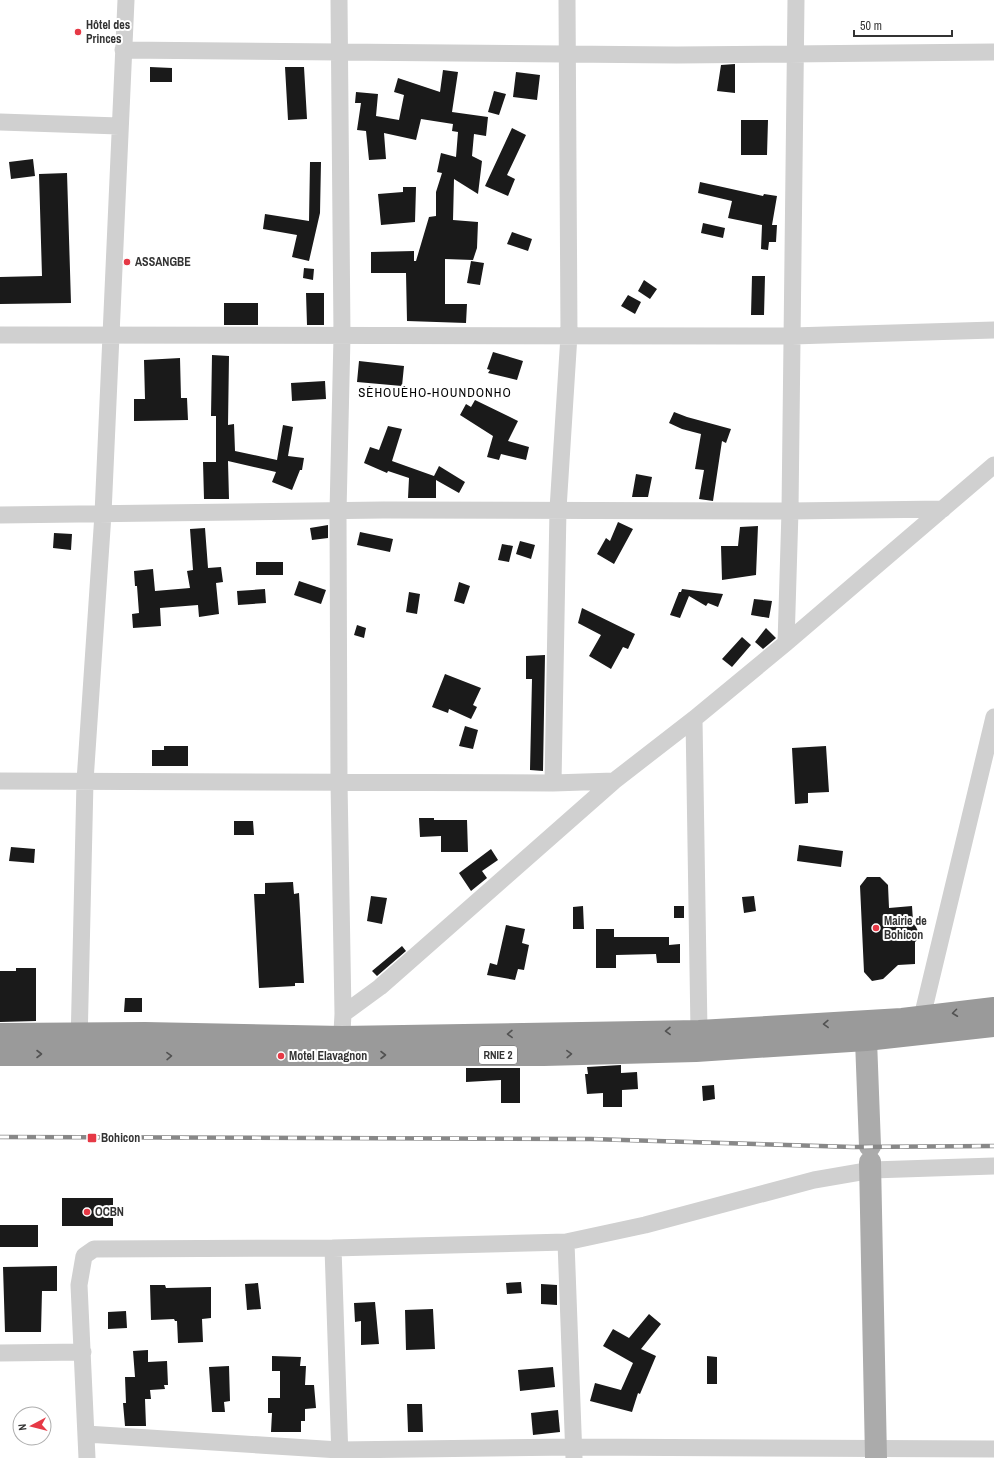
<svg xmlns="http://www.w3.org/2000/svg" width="994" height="1458" font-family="'Archivo Narrow',sans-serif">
  <rect width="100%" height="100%" fill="#fff"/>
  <path fill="#1a1a1a" d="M735 64V93L717 91 721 65Z
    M150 67 172 68V82H150Z
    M285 67H304L307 119 288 120Z
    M443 70 458 72 452 112 488 117 486 136 474 134 472 156 482 161 478 194 454 179 453 220 478 222 477 248 473 260 445 259V304H467L466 323 407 321 406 273H371V252L414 251V261H416L429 217 436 216V192L442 173 437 172 441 153 456 157 458 132 452 131 453 124 421 119 416 140 384 133 386 159 369 160 366 131 357 130 361 103H355L356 92 378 94 376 116 399 120 404 95 394 92 398 78 440 92Z
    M516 72 540 75 537 100 513 97Z
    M494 91 506 94 499 115 488 112Z
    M741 120H768L767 155H741Z
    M512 128 526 135 507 175 515 179 508 196 485 186Z
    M33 159 35 176 11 179 9 162Z
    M310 162H321L320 213 309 261 292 257 297 235 263 229 265 214 309 221Z
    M67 173 71 303 0 304V277L42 276 39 174Z
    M700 182 763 196 764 194 777 196 772 225H777L776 242H769L768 250 761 249 762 225 728 218 732 201 698 193Z
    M403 187H416L415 222 381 225 378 194 403 192Z
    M703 223 725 228 723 238 701 233Z
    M512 232 532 239 528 251 507 244Z
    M471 261 484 263 480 285 467 283Z
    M304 268 314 269 313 280 303 278Z
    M752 276H765L764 315H751Z
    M644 280 657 289 650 299 638 291Z
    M306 293H324V325H307Z
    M628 295 641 302 635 314 621 306Z
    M224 303H258V325H224Z
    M493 352 523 361 517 380 488 373 490 370 487 369Z
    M212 355 229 356 228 425 234 424 235 451 277 460 283 425 293 427 288 456 304 458 302 470H300L292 490 272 482 276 472 228 461 229 499H204L203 462H216V416H211Z
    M180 358 181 398H187L188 420 134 421V399H145L144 360Z
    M359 361 404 366 402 386 357 382Z
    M325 381 326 399 292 401 291 383Z
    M475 400 518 421 508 441 529 447 526 460 501 454 499 460 487 457 493 436 460 415 466 404 471 407Z
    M674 412 687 417 731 429 726 443 722 441 713 501 699 499 704 470 695 469 701 434 682 429 669 423Z
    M388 426 402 429 392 461 434 476 439 466 465 482 459 493 436 480V498H408L409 478 388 471 387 473 364 463 370 447 379 450Z
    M636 474 652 477 648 497H632Z
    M618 522 633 529 614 564 597 554 606 538 610 541Z
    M328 525V538L312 540 310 528Z
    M758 526 756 575 722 580 721 546H738L740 527Z
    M205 528 208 568 221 567 223 582 216 583 219 614 199 617 198 605 160 608 161 626 133 628 132 614 139 613 137 586H135L134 571 153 569 155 591 190 588 187 571 193 570 190 529Z
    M360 532 393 539 390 552 357 545Z
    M54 533 72 534 71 550 53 548Z
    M520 541 535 545 531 559 516 554Z
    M502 544 513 546 509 562 498 560Z
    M256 562H283V575H256Z
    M299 581 326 590 321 604 294 595Z
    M459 582 470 586 464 604 454 601Z
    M265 589 266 603 238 605 237 591Z
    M682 589 706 592 723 594 718 607 708 603 706 606 689 596 680 618 670 615 679 592H681Z
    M409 592 420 594 417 614 406 612Z
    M754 599 772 601 769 618 751 615Z
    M582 608 635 634 628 649 623 647 611 669 589 656 601 635 578 623Z
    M357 625 366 628 364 638 354 635Z
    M766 628 776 638 763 649 755 642Z
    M742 637 751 645 732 667 722 659Z
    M545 655 543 771 530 770 532 679H526V656Z
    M445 674 481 688 473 705 477 707 471 719 449 709 448 713 432 707Z
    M465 726 478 730 473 749 459 746Z
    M164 746H188V766H152V750H164Z
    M826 746 829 792 808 793V803L795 804 792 748Z
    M419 818H434V820H467L468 852H441V836L420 837Z
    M234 821H253L254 835H234Z
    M799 845 843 851 841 867 797 861Z
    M11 847 35 849 34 863 9 861Z
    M491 849 498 860 482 871 487 878 471 891 459 873Z
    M867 877H880L888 885 889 908 912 906 913 921 919 933 918 939 915 942V964L898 965 883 979 872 981 864 972 860 886Z
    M293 882 294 894 299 893 304 983H295V986L259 988 254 894H265V883Z
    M371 896 387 898 382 924 367 921Z
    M754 896 756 911 744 913 742 897Z
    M583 906 584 929H573V907Z
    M674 906H684V918H674Z
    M506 925 525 929 522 943 529 945 524 970 518 969 515 980 487 975 490 963 497 965Z
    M596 929H614V937H669V945L680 944V963H657L656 954 616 955V968H596Z
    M402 946 406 951 377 976 372 971Z
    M16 968H36V1021L0 1022V971H16Z
    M125 998H142V1012H124Z
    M621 1065V1073L637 1072 638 1089 622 1090V1107H603V1093L587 1094 585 1074H588L587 1067Z
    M466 1068H520V1103H501V1080L466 1082Z
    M714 1085 715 1099 703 1101 702 1086Z
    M62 1198H113V1226H62Z
    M0 1225H38V1247H0Z
    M57 1266V1291H42L41 1332H5L3 1267Z
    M521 1282 522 1293 507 1294 506 1283Z
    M258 1283 261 1309 247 1310 245 1284Z
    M541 1284 557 1285V1305L541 1304Z
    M150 1285H165L166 1288 211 1287V1318L202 1319 203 1342 178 1343 177 1321H175L174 1319 151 1320Z
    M375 1302 379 1344 361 1345V1321L355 1322 354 1303Z
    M433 1309 435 1349 406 1350 405 1310Z
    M126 1311 127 1328 108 1329V1312Z
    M649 1314 661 1324 641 1349 656 1356 640 1394 638 1393 632 1412 590 1401 595 1383 621 1390 633 1363 603 1346 613 1329 629 1338Z
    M148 1350V1362L167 1361 168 1385H164L165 1389 150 1390 151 1399H145L146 1426H125L123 1403H126L125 1377H135L133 1351Z
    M272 1356 301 1357 300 1366H306L305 1385H314L316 1408 305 1409V1421H301V1432H271L272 1413H268V1398H280V1371H272Z
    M707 1356 717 1357V1384H707Z
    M229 1366 230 1401 224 1402 225 1412H212L209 1367Z
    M553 1367 555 1387 520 1391 518 1370Z
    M407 1404H422L423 1432H408Z
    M558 1410 560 1432 533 1435 531 1413Z"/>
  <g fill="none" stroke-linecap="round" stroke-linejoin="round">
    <path stroke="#d0d0d0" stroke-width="17" d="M339 0 342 336 338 512 339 782 343 1014 341 1050
      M123 50 677 55 994 52
      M0 122 119 126
      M0 335 792 336 994 330
      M0 515 383 510 790 511 943 509
      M786 643 790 511 796 0
      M694 719 699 1031
      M0 781 553 783 614 781
      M553 783 558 509 569 335 567 0
      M343 1014 380 987 614 781 694 719 786 643 994 465
      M922 1017 994 717
      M79 1045 85 781 103 514 126 0
      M566 1242 574 1458
      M333 1248 340 1458
      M0 1353 83 1352
      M86 1434 339 1450 574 1447 994 1449
      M87 1458 79 1285 84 1256 94 1249 333 1248 566 1242 645 1225 814 1180 872 1170 994 1166"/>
    <path stroke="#ababab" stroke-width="22" d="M864 1022 866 1040 870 1146
      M870 1162 876 1458"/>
    <path stroke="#9a9a9a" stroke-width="22" d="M0 1034 145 1033 342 1037 699 1031 902 1019 994 1008
      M0 1055H544L696 1051 866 1040 994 1026"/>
    <defs>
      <path id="rail" d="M0 1137 591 1139 853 1147 994 1146"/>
    </defs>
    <use href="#rail" stroke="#888" stroke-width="4.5"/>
    <use href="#rail" stroke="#fff" stroke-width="3" stroke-dasharray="9" stroke-linecap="butt"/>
  </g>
  <defs><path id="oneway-chevron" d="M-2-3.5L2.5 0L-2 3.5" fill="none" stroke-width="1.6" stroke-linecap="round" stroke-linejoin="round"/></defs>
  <g stroke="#525252">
    <use href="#oneway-chevron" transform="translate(955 1013) rotate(173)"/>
    <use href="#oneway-chevron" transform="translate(826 1024) rotate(178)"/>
    <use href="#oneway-chevron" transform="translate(668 1031) rotate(179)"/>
    <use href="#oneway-chevron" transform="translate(510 1034) rotate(179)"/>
    <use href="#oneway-chevron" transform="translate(39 1054)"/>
    <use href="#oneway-chevron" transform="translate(569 1054) rotate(-2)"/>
    <use href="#oneway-chevron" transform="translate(383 1055)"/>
    <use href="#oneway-chevron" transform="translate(169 1056) rotate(-1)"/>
  </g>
  <g fill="#e63946" stroke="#fff" stroke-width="1.5">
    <circle cx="78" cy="32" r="4"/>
    <circle cx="127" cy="262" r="4"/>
    <circle cx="876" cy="928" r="4"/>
    <circle cx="281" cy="1056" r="4"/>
    <rect x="87" y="1133" width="10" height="10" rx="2"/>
    <circle cx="87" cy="1212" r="4"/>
  </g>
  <g text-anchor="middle" stroke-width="4" stroke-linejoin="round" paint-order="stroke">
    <rect fill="#fff" stroke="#707070" stroke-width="1" x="479" y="1046" width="38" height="18" rx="3"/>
    <g font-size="11" font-weight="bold" fill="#333">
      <text x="498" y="1059">RNIE 2</text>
    </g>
    <g font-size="12" font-weight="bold" fill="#333" stroke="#fff" text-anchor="start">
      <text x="86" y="29">Hôtel des<tspan x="86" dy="14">Princes</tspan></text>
      <text x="135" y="266">ASSANGBE</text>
      <text x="884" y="925">Mairie de<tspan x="884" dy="14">Bohicon</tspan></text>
      <text x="289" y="1060">Motel Elavagnon</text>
      <text x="101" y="1142">Bohicon</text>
      <text x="95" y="1216">OCBN</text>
    </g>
    <g font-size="13" letter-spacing="1" fill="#000" stroke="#fff">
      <text x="435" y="397">SÈHOUÈHO-HOUNDONHO</text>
    </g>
  </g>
  <g transform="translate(32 1426) rotate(263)"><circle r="19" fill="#ffffff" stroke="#adadad"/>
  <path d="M0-3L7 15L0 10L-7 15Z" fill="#e63946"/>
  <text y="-6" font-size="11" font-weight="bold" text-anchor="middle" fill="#333333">N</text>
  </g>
  <path d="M854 30v6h98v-6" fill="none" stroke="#333333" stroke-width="2"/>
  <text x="860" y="30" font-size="12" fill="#333333" stroke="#ffffff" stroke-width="3" paint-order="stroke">50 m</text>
</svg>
